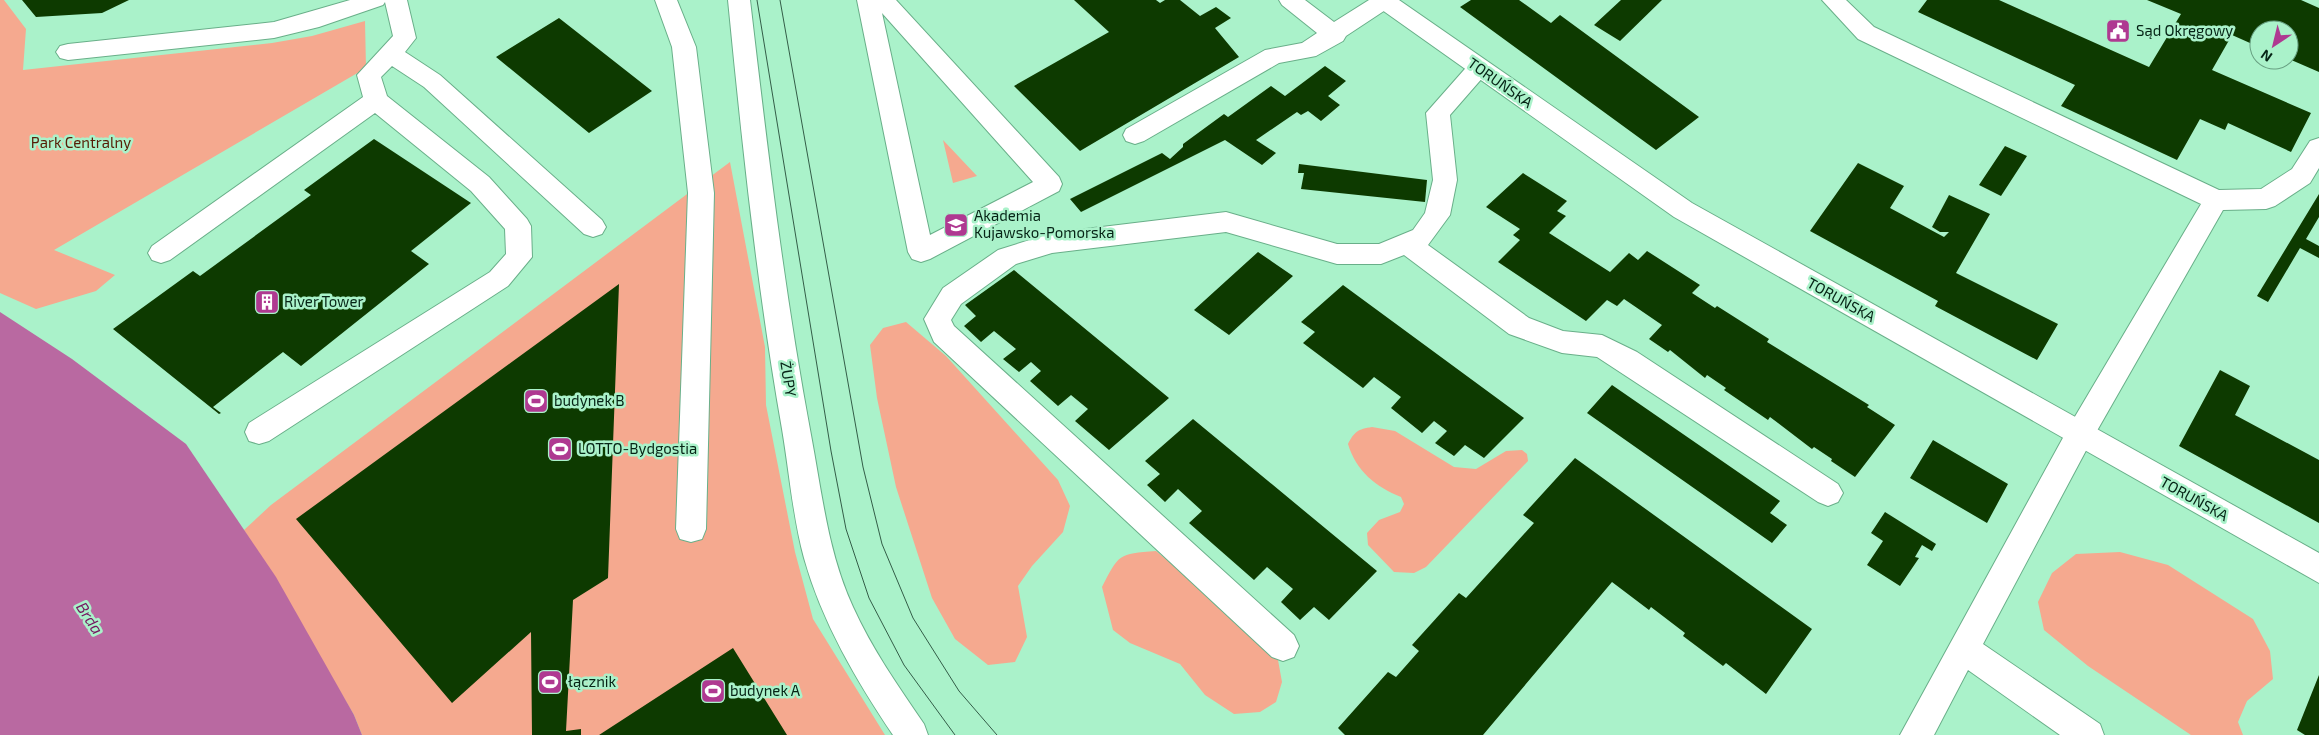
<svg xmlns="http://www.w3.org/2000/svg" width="2319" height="735" font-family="'Exo 2',sans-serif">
  <rect width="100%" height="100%" fill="#aaf2ca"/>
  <path fill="#f5a98f" d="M0 0H4L26 29 23 70 272 43 312 36 365 21 366 68 54 250 115 275 96 291 36 309 0 293Z
    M943 140 977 176 953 183Z
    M730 162 765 347 766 405 795 552 813 619 885 735H362L354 715 244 530 271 505Z
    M906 322 946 356 1058 480 1070 506 1063 532 1032 566 1018 586 1027 637 1015 662 988 665 955 639 932 598 896 487 877 398 870 345 883 328Z
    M1372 427 1395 431 1454 467 1476 469 1506 451 1522 450 1527 454 1528 461 1426 567 1414 573 1394 572 1368 545 1367 533 1379 520 1400 512 1404 504 1401 497C1376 487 1356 471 1348 444 1354 432 1358 429 1372 427Z
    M1156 551 1204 590 1278 660 1282 682 1276 702 1260 712 1234 714 1205 695 1180 664 1130 643 1113 630 1102 587C1119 554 1118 554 1156 551Z
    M2120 552 2168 565 2253 619 2270 651 2273 679 2247 701 2238 722 2243 735H2191L2088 666 2044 630 2038 602 2052 573 2076 554Z"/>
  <path fill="#b969a1" d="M0 312 72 359 186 444 276 577 354 715 362 735H0Z"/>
  <path fill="#0d3a00" d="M22 0H129L102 13 36 17Z
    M1074 0H1156L1160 3 1165 0H1180L1200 16 1216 7 1231 18 1215 28 1239 57 1080 151 1014 86 1109 32Z
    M1471 0H1519L1551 23 1560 15 1699 117 1656 150 1460 7Z
    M1621 0H1662L1620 41 1594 25Z
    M1927 0H1999L2149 67 2181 14 2147 0H2301L2319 8V72L2289 59V30H2259V47L2232 35 2212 70 2311 113 2291 152 2228 123 2225 130 2200 119 2177 160 2061 106 2075 85 1918 12Z
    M559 18 652 91 589 133 496 57Z
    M1325 66 1346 81 1328 96 1340 105 1321 121 1308 111 1301 115 1297 112 1256 140 1276 153 1262 165 1225 140 1081 212 1070 199 1162 153 1170 159 1183 147V144L1224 114 1228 117 1271 86 1285 96Z
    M374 139 471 203 411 251 429 264 301 366 283 352 213 407 221 413 219 414 113 329 193 271 200 276 311 195 304 190Z
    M2005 146 2027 156 2001 196 1979 185Z
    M1858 163 1904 186 1890 208 1944 237 1949 232H1940L1932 227 1949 195 1990 214 1956 273 2058 324 2037 360 1935 306 1938 301 1810 231Z
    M1299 164 1427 180 1425 202 1301 189 1304 173H1298Z
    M1523 173 1567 201 1557 211 1566 216 1549 233 1610 272 1629 253 1638 260 1647 251 1700 285 1692 293 1715 308 1717 306 1769 339 1767 342 1869 405 1867 407 1895 425 1855 477 1831 461 1832 459 1814 447 1812 449 1770 417 1768 420 1724 390 1726 388 1707 375 1705 378 1670 350 1668 352 1649 339 1662 325 1624 299 1617 306 1607 300 1586 321 1498 262 1520 240 1513 235 1520 229 1486 207Z
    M2319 194V217L2306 239 2319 246V258L2300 248 2268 302 2257 296Z
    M1258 252 1293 276 1229 335 1194 310Z
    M1014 270 1169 398 1109 450 1075 421 1088 409 1071 395 1058 406 1030 381 1041 371 1031 362 1019 372 1003 359 1016 349 994 331 981 342 964 326 976 316 965 305Z
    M619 284 608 578 573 600 566 731 581 729V735H532L531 632 452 703 296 519Z
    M1343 285 1524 418 1484 458 1465 445 1454 456 1435 443 1447 431 1434 421 1422 433 1391 408 1401 397 1374 377 1363 388 1303 343 1315 332 1301 322Z
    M2220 370 2250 386 2235 415 2319 460V523L2179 446Z
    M1612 385 1780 501 1770 513 1787 525 1772 543 1587 413Z
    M1193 419 1377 571 1329 620 1314 607 1300 620 1281 602 1293 589 1267 567 1254 580 1189 523 1202 511 1178 489 1165 502 1147 485 1160 474 1145 461Z
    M1933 440 2008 484 1987 523 1910 478Z
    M1575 458 1812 629 1766 694 1726 663 1723 666 1683 636 1685 633 1651 607 1649 610 1612 582 1483 735H1345L1338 728 1388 672 1396 677 1419 651 1412 645 1459 593 1466 598 1534 523 1523 515Z
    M1885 512 1936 544 1932 551 1922 545 1915 557 1919 558 1900 586 1867 565 1883 541 1871 533Z
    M733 648 787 735H599Z
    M2319 675V735H2305L2297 730Z"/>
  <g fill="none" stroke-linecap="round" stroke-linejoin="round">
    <defs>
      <path id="lane" d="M350 0H407L416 38 405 52 440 75 602 220 606 227 602 234 593 237 584 234 424 87 392 66 381 77 387 96 489 177 527 219 531 226 532 257 508 286 269 441 259 444 249 441 245 432 249 423 490 272 506 254 505 229 471 191 375 113 170 260 161 263 152 260 148 253 152 246 363 97 357 75 393 36 385 2 383 5 319 27 274 38 68 60 60 58 56 52 60 46 68 44 274 22Z
        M655 0H677L696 47 714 193 706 529 702 539 691 542 680 539 676 529 688 193 672 47Z
        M857 0H896L1059 177 1062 184 1059 191 930 259 921 262 912 259 908 252ZM882 13 1033 182 930 235Z
        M1279 0H1305L1334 22 1369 0H1396L1393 5 1346 36 1343 41 1316 56 1279 63 1144 141 1135 144 1126 141 1123 135 1126 129 1265 50 1302 43 1317 33 1282 5Z
        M1822 0H1846L1874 27 2219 190 2261 189 2292 169 2310 141 2319 138V168L2310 183 2275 206 2266 209 2223 210 2090 443 1983 644 2100 724 2104 735H2060L1968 670 1934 735H1900L2070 425 2201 204 1858 39Z
        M1479 60 1487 62 1491 68 1450 115 1457 180 1450 215 1428 245 1529 318 1563 331 1602 335 1637 352 1838 484 1843 493 1838 502 1828 506 1818 502 1597 357 1562 353 1509 334 1404 255 1381 264H1337L1226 232 1052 253 1016 264 961 304 951 320 954 326 1294 635 1299 646 1294 657 1283 661 1272 657 934 342 924 319 943 288 998 250 1052 233 1226 212 1337 244H1379L1413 230 1425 213 1433 180 1426 113 1471 62Z"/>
      <path id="street" d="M728 0H750C767 145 784 291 811 435 822 493 828 553 853 607 872 649 898 686 924 724L928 735H893C856 680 822 622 804 558 793 519 789 470 782 429 757 287 742 143 728 0Z"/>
      <path id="secondary" d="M1372 0H1399L1692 203 2319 553V583L1674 217 1375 5Z"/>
    </defs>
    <use href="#lane" stroke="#69af89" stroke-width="2"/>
    <use href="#street" stroke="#69af89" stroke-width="2"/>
    <use href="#secondary" stroke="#69af89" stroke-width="2"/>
    <use href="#lane" fill="#fff" fill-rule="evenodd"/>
    <use href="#street" fill="#fff" fill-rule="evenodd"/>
    <use href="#secondary" fill="#fff" fill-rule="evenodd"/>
    <path stroke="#335d48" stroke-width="1" d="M757 0 831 451 846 529 869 598 904 665 955 735
      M780 0 863 467 882 544 913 618 959 691 997 735"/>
  </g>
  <defs>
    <symbol id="civic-square" viewBox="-11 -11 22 22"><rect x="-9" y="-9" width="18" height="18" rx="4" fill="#af3991" stroke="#aaf2ca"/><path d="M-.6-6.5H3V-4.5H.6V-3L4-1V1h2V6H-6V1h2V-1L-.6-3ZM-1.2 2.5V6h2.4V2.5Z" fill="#fff"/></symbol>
    <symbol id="university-square" viewBox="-11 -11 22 22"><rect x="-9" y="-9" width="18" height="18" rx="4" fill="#af3991" stroke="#aaf2ca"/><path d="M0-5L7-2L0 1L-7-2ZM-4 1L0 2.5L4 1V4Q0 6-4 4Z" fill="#fff"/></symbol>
    <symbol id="building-square" viewBox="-11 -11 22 22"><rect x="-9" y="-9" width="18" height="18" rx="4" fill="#af3991" stroke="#aaf2ca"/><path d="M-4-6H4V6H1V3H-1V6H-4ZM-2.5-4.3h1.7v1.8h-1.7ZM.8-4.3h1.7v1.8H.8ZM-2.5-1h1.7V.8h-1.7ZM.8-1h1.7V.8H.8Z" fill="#fff"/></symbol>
    <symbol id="stadium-square" viewBox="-11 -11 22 22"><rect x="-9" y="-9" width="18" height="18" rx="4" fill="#af3991" stroke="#aaf2ca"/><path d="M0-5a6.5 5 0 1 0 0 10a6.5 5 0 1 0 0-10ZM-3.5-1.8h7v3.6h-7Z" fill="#fff"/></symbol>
  </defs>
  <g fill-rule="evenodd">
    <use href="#civic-square" x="2104" y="17" width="28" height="28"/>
    <use href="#university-square" x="942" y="211" width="28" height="28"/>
    <use href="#building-square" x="253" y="288" width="28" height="28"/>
    <use href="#stadium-square" x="522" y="387" width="28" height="28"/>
    <use href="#stadium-square" x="546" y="435" width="28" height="28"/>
    <use href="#stadium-square" x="536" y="668" width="28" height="28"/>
    <use href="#stadium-square" x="699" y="677" width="28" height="28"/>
  </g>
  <g text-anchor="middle" stroke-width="5" stroke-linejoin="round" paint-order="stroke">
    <g font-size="15" fill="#062416" stroke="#aaf2ca" text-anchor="start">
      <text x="2136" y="36">Sąd Okręgowy</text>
      <text x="974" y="221">Akademia<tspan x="974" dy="17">Kujawsko-Pomorska</tspan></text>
      <text x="284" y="307">River Tower</text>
      <text x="554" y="406">budynek B</text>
      <text x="578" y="454">LOTTO-Bydgostia</text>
      <text x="568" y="687">łącznik</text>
      <text x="730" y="696">budynek A</text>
    </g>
    <g font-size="15" fill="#062416" stroke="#aaf2ca">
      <text transform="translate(1500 83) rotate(35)" y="5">TORUŃSKA</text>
      <text transform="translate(1841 300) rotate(29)" y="5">TORUŃSKA</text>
      <text transform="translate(788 379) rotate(81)" y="5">ŻUPY</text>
      <text transform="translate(2194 499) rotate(29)" y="5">TORUŃSKA</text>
    </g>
    <g font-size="15" fill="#561c05" stroke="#aaf2ca">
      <text x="81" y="148">Park Centralny</text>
    </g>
    <g font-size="16" font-style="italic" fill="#75135f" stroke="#aaf2ca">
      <text transform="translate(90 618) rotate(57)" y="6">Brda</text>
    </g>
  </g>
  <g transform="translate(2274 45) rotate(215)"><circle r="24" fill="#aaf2ca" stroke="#68a082"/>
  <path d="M0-4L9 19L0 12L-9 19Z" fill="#af3991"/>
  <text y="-8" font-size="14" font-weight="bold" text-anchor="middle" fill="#062416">N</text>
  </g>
</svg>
